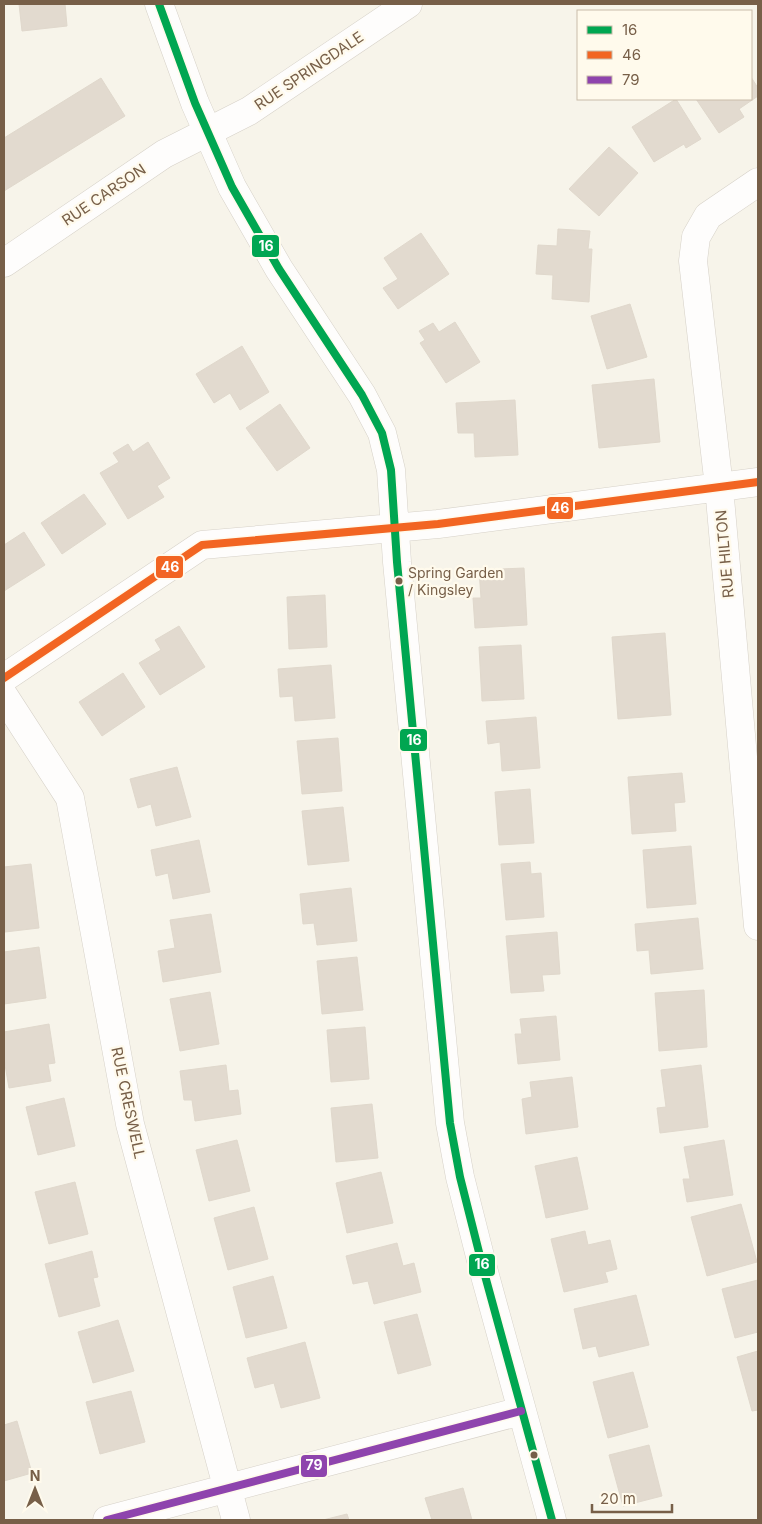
<svg xmlns="http://www.w3.org/2000/svg" width="762" height="1524" font-family="Inter,sans-serif">
  <rect width="100%" height="100%" fill="#f7f4ea"/>
  <path fill="#e2dacf" stroke="#e0d8cc" d="M19 4H65L67 26 22 31Z
    M751 77 758 88V96L739 109 744 117 719 133 696 99H751Z
    M101 78 125 116 4 191V138Z
    M676 99 701 139 686 148 684 144 654 162 632 127Z
    M609 147 638 173 599 216 569 189Z
    M558 229 590 231 588 249H592L589 302 552 299 553 275 536 274 538 245 557 246Z
    M421 233 449 274 398 309 383 288 398 279 384 258Z
    M630 304 647 357 607 369 591 316Z
    M455 322 480 362 446 383 420 343 425 340 419 331 433 323 439 332Z
    M242 346 269 392 240 410 230 393 214 403 196 374Z
    M654 379 660 442 599 448 592 385Z
    M515 400 518 455 475 457 474 433H458L456 403Z
    M280 404 310 448 277 471 246 428Z
    M148 442 170 478 157 486 164 497 128 519 100 473 119 462 113 453 128 444 133 452Z
    M84 494 106 524 62 554 41 523Z
    M24 532 45 565 4 591V545Z
    M524 568 527 625 475 628 473 598H481L479 570Z
    M325 595 327 647 289 649 287 597Z
    M179 626 205 667 160 695 139 663 161 650 155 640Z
    M665 633 671 715 618 719 612 637Z
    M521 645 524 699 482 701 479 647Z
    M331 665 335 718 295 721 293 696 280 697 278 669Z
    M123 673 145 707 102 736 79 702Z
    M536 717 540 768 502 771 500 742 488 744 486 721Z
    M338 738 342 791 302 794 297 741Z
    M177 767 191 817 156 826 151 804 138 808 130 779Z
    M682 773 685 802 674 803 676 831 632 834 628 777Z
    M530 789 534 843 499 845 495 792Z
    M343 807 349 861 308 865 302 811Z
    M199 840 210 892 173 899 168 873 156 876 151 850Z
    M691 846 696 904 647 908 643 850Z
    M530 862 531 874 541 873 544 917 506 920 501 864Z
    M31 864 39 928 5 932 4 867Z
    M351 888 357 941 317 945 314 923 303 924 300 894Z
    M211 914 221 972 163 982 158 951 175 948 170 920Z
    M698 918 703 969 651 974 649 950 637 951 635 924Z
    M557 932 560 974 542 975 544 991 511 993 506 936Z
    M39 947 46 998 4 1004V952Z
    M357 957 363 1010 322 1014 317 961Z
    M704 990 707 1047 659 1051 655 993Z
    M210 992 219 1044 180 1051 170 999Z
    M556 1016 560 1060 518 1064 515 1034H522L520 1019Z
    M49 1024 55 1063 48 1064 51 1081 9 1088 4 1059V1032Z
    M365 1027 369 1079 331 1082 327 1030Z
    M226 1065 229 1091 238 1090 241 1114 195 1121 192 1100H184L180 1071Z
    M701 1065 708 1127 660 1133 657 1108 666 1107 661 1070Z
    M572 1077 578 1127 526 1134 522 1099 532 1097 530 1082Z
    M64 1098 75 1146 38 1155 26 1107Z
    M372 1104 378 1158 336 1162 331 1108Z
    M237 1140 250 1191 209 1201 196 1150Z
    M724 1140 733 1195 687 1202 683 1179H690L684 1147Z
    M577 1157 588 1209 546 1218 535 1166Z
    M381 1172 393 1223 347 1233 336 1183Z
    M75 1182 88 1234 49 1244 35 1192Z
    M741 1204 757 1262 707 1276 691 1217Z
    M254 1207 268 1259 228 1270 214 1218Z
    M585 1231 588 1245 610 1240 617 1269 605 1272 608 1282 564 1292 551 1239Z
    M397 1243 403 1266 414 1263 421 1292 374 1304 368 1281 353 1284 346 1256Z
    M92 1251 98 1277 93 1278 100 1306 59 1317 45 1264Z
    M273 1276 287 1328 246 1338 233 1287Z
    M758 1280V1332L735 1338 722 1289Z
    M636 1295 649 1345 599 1357 596 1346 583 1349 574 1309Z
    M417 1314 431 1365 398 1374 384 1322Z
    M118 1320 134 1371 93 1383 78 1332Z
    M305 1342 320 1398 281 1408 274 1383 255 1388 247 1358Z
    M758 1351V1410L752 1411 737 1357Z
    M633 1372 648 1427 608 1438 593 1382Z
    M131 1391 145 1442 100 1454 86 1402Z
    M17 1421 32 1473 4 1481V1425Z
    M649 1445 662 1496 623 1506 609 1455Z
    M463 1488 472 1520H432L425 1498Z
    M347 1514 349 1520H323Z"/>
  <g fill="none" stroke-linecap="round" stroke-linejoin="round">
    <defs>
      <path id="minor" d="M159 4 195 103 232 187 279 269 362 395 382 433 391 470 397 562 450 1123 460 1177 484 1272 552 1520
        M758 182 708 216 696 237 693 261 719 487 758 926
        M4 263 164 154 249 111 408 4
        M4 678 202 545 438 524 758 482
        M4 696 70 798 130 1124 236 1520
        M107 1520 521 1411"/>
    </defs>
    <use href="#minor" stroke="#d6d1c8" stroke-width="29"/>
    <use href="#minor" stroke="#fefdfc" stroke-width="28"/>
    <defs>
      <path id="bus-1" d="M159 4 195 103 232 187 279 269 362 395 382 433 391 470 397 562 450 1123 460 1177 484 1272 552 1520"/>
      <path id="bus-2" d="M4 678 202 545 438 524 758 482"/>
      <path id="bus-3" d="M107 1520 521 1411"/>
    </defs>
    <use href="#bus-1" stroke="#fffaec" stroke-width="11"/>
    <use href="#bus-2" stroke="#fffaec" stroke-width="11"/>
    <use href="#bus-3" stroke="#fffaec" stroke-width="11"/>
    <use href="#bus-1" stroke="#00a651" stroke-width="8"/>
    <use href="#bus-2" stroke="#f26522" stroke-width="8"/>
    <use href="#bus-3" stroke="#8e44ad" stroke-width="8"/>
  </g>
  <g fill="#775f48" stroke="#fffaec" stroke-width="2">
    <circle cx="399" cy="581" r="4.5"/>
    <circle cx="534" cy="1455" r="4.5"/>
  </g>
  <g text-anchor="middle" stroke-width="4.5" stroke-linejoin="round" paint-order="stroke">
    <g font-size="14" fill="#775f48" stroke="#fffaec" text-anchor="start">
      <text x="408" y="578">Spring Garden<tspan x="408" dy="17">/ Kingsley</tspan></text>
    </g>
    <g font-size="15" fill="#775f48" stroke="#fffaec">
      <text transform="translate(309 71) rotate(-34)" y="5">RUE SPRINGDALE</text>
      <text transform="translate(104 195) rotate(-34)" y="5">RUE CARSON</text>
      <text transform="translate(725 554) rotate(-95)" y="5">RUE HILTON</text>
      <text transform="translate(128 1103) rotate(78)" y="5">RUE CRESWELL</text>
    </g>
  </g>
  <g stroke="#fffaec" stroke-width="2">
    <rect x="251" y="234" width="29" height="24" rx="5" fill="#00a651"/>
    <rect x="546" y="496" width="28" height="24" rx="5" fill="#f26522"/>
    <rect x="155" y="555" width="29" height="24" rx="5" fill="#f26522"/>
    <rect x="399" y="728" width="29" height="24" rx="5" fill="#00a651"/>
    <rect x="468" y="1253" width="28" height="24" rx="5" fill="#00a651"/>
    <rect x="300" y="1454" width="28" height="24" rx="5" fill="#8e44ad"/>
  </g>
  <g font-size="14" text-anchor="middle" font-weight="bold" fill="#fff">
    <text x="266" y="251">16</text>
    <text x="560" y="513">46</text>
    <text x="170" y="572">46</text>
    <text x="414" y="745">16</text>
    <text x="482" y="1269">16</text>
    <text x="314" y="1470">79</text>
  </g>
  <rect width="762" height="1524" fill="none" stroke="#775f48" stroke-width="10"/>
  <rect x="577" y="10" width="175" height="90" fill="#fffaec" stroke="#c9bcaa"/>
  <rect x="587" y="26" width="25" height="8" fill="#00a651" stroke="#c9bcaa"/>
  <text x="622" y="35" font-size="15" fill="#775f48">16</text>
  <rect x="587" y="51" width="25" height="8" fill="#f26522" stroke="#c9bcaa"/>
  <text x="622" y="60" font-size="15" fill="#775f48">46</text>
  <rect x="587" y="76" width="25" height="8" fill="#8e44ad" stroke="#c9bcaa"/>
  <text x="622" y="85" font-size="15" fill="#775f48">79</text>
  <g transform="translate(35 1489)" stroke="#fffaec" stroke-width="4" paint-order="stroke">
  <path d="M0-4L9 19L0 12L-9 19Z" fill="#775f48"/>
  <text y="-8" font-size="14" font-weight="bold" text-anchor="middle" fill="#775f48">N</text>
  </g>
  <path d="M592 1504v8h80v-8" fill="none" stroke="#775f48" stroke-width="2.5"/>
  <text x="600" y="1504" font-size="15" fill="#775f48" stroke="#fffaec" stroke-width="4" paint-order="stroke">20 m</text>
</svg>
